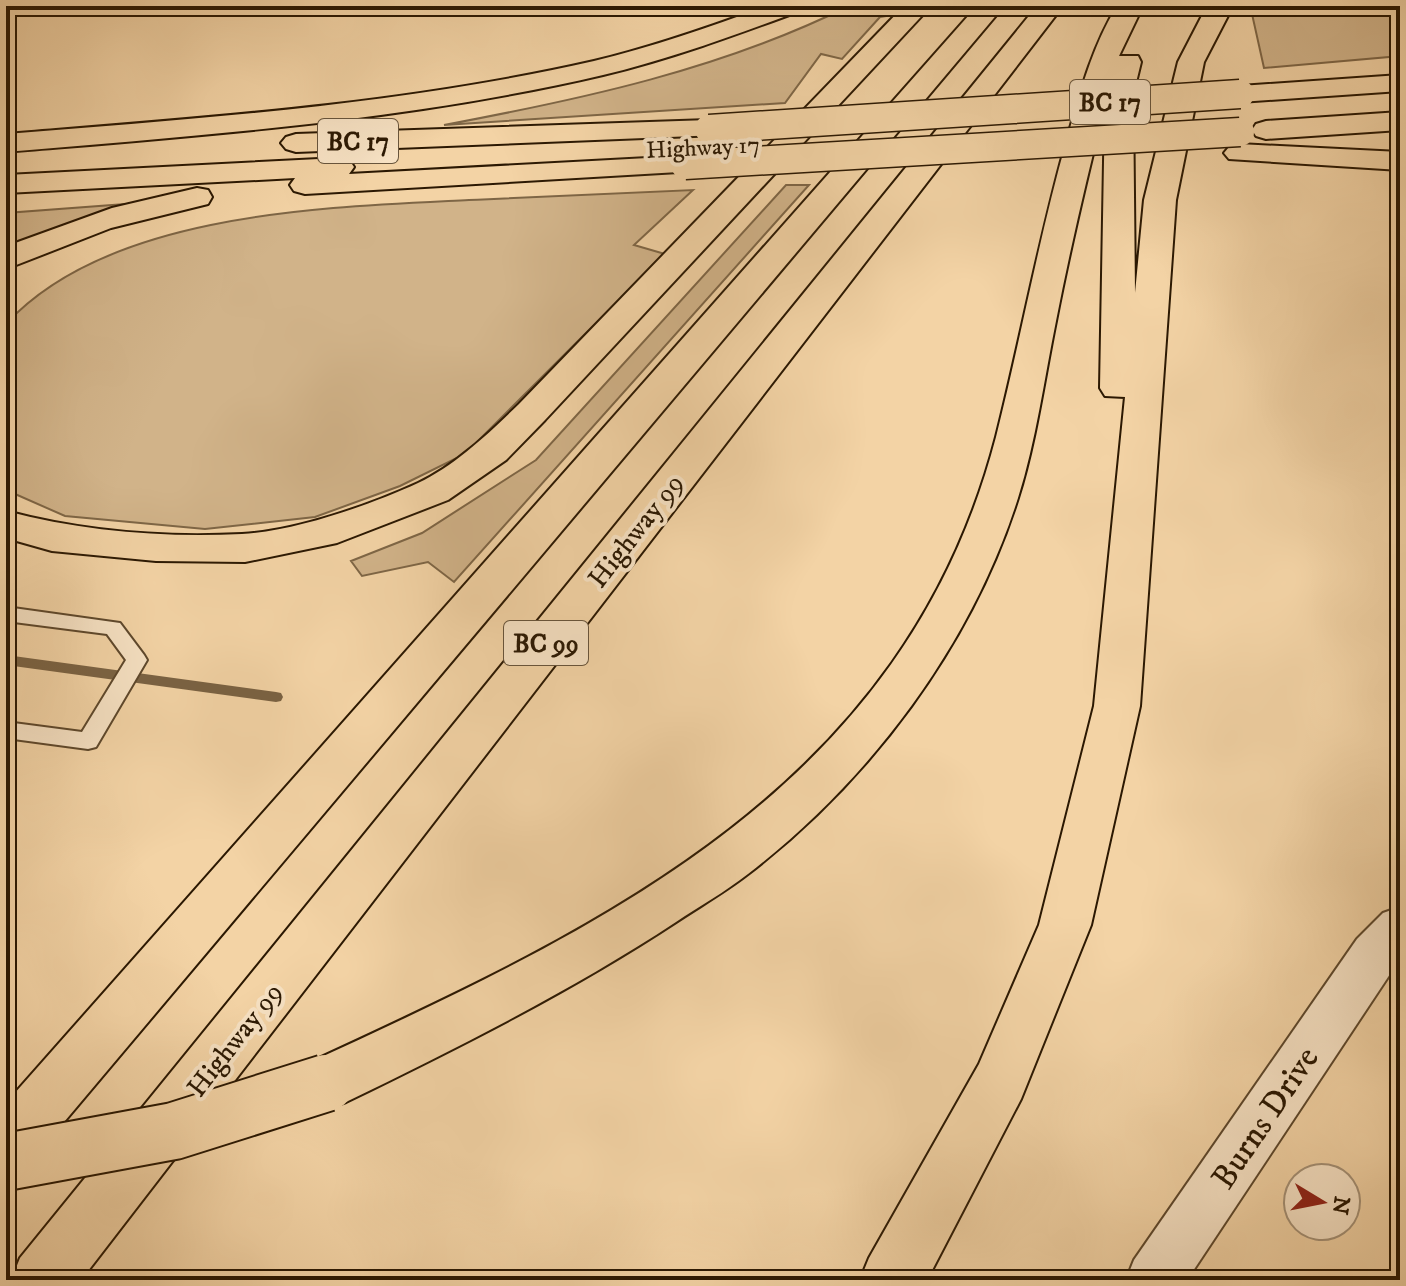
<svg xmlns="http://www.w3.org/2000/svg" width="1406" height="1286" font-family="'IM FELL DW Pica',serif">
  <rect width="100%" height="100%" fill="#f3d3a5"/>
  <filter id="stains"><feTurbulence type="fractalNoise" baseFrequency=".0025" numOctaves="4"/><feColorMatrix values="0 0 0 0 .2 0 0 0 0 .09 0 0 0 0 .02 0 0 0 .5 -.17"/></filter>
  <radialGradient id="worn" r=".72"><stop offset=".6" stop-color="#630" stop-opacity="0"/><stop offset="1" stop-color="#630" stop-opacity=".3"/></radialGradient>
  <path fill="#d1b389" stroke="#7e6646" stroke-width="2" d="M849 6H900L892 15 880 17 842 59 821 54 785 103 444 125C583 99 722 69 849 6Z
    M1257 6H1400V56L1264 68 1252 14Z
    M786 185H809L454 582 428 562 362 576 351 561 422 533 536 460Z
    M693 190 634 245 665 254 465 454 400 486 315 517 205 529 65 516 6 490V324C109 212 327 207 469 200 544 197 619 193 693 190Z
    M139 203 6 250V213Z"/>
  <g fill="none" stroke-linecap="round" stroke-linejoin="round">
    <path fill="#7a6243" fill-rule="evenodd" d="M6 655 276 692 281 693 283 697 281 701 276 702 6 665Z"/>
    <defs>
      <path id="service" d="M6 607 120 623 144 655 147 660 96 747 88 749 6 738V722L82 732 126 660 107 634 6 621Z"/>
      <path id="minor" d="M1400 907V959L1187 1280H1126L1134 1260 1357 939 1383 913Z"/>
      <path id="motorway" d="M767 6H804L800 11C735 35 670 59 603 75 407 121 206 135 6 152V134C203 118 401 105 594 61 653 47 710 27 767 6Z
        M904 6H931L545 420 506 460 448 500 337 543 245 562 156 561 52 551 6 538V511C81 531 164 538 242 534 296 531 370 505 418 483 456 465 489 433 519 404Z
        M977 6H1004L27 1166 6 1174V1103Z
        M1037 6H1063L81 1280H11L20 1258Z
        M1117 6H1143L1119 56H1138L1141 62 1133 95 1135 293 1144 200 1178 62 1207 6H1233L1204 62 1176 200 1140 706 1091 925 1021 1099 927 1280H860L869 1258 979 1064 1039 925 1094 706 1125 397 1105 396 1100 388 1105 105C1087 177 1070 249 1056 321 1044 380 1036 441 1018 498 971 646 870 780 748 874 725 892 700 906 676 922 571 991 459 1047 346 1102L326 1109 306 1102 298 1083 306 1064C607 926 905 786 996 437 1021 338 1039 237 1067 139 1080 93 1092 47 1117 6Z
        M1400 75V91L1240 102 1230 100 1226 94 1230 88 1240 86Z
        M1400 112V130L1266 139 1256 136 1252 130 1256 124 1266 121Z
        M709 120 719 123 723 129 719 135 296 152 286 149 281 143 286 137 296 134Z
        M1239 144 1400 152V170L1229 159 1224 153 1229 147Z
        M685 156 696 159 700 165 696 171 305 194 294 191 290 185 295 178 6 193V175L339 158 350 161 354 167 349 174Z
        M197 188 208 190 212 197 208 204 111 228 6 269V247L18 242 112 208Z"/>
    </defs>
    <use href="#service" stroke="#5d472b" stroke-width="4"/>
    <use href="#minor" stroke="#5d472b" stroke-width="4"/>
    <use href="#motorway" stroke="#2b1802" stroke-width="4"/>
    <use href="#service" fill="#f7e2c4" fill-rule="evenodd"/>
    <use href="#minor" fill="#f7e2c4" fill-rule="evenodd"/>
    <use href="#motorway" fill="#f3d3a5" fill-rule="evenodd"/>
    <defs>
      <path id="motorway-bridge-far1" d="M709 129 1240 94
        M685 165 1240 132"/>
      <path id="motorway-bridge" d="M6 1162 174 1131 326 1083"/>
    </defs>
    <use href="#motorway-bridge-far1" stroke="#2b1802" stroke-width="31" stroke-linecap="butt"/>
    <use href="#motorway-bridge" stroke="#2b1802" stroke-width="60" stroke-linecap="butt"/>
    <use href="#motorway-bridge-far1" stroke="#f3d3a5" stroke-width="28"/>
    <use href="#motorway-bridge" stroke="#f3d3a5" stroke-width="56"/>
  </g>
  <g text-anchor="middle" stroke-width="8" stroke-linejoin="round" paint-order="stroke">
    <g font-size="24" fill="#2b1802" stroke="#f7e2c4">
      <text transform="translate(703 147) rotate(-3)" y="8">Highway 17</text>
    </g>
    <g fill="#f7e2c4" stroke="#68553c" stroke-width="2">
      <rect x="1070" y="80" width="80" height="44" rx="6"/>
      <rect x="318" y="119" width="80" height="44" rx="6"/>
      <rect x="504" y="621" width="84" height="44" rx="6"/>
    </g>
    <g font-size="26" font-weight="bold" fill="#2b1802">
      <text x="1110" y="111">BC 17</text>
      <text x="358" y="150">BC 17</text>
      <text x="546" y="652">BC 99</text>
    </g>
    <g font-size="28" fill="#2b1802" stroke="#f7e2c4">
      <text transform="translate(635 530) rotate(-52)" y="10">Highway 99</text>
      <text transform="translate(234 1039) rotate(-52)" y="10">Highway 99</text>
    </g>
    <g font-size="34" fill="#2b1802" stroke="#f7e2c4">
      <text transform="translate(1264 1117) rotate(-56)" y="12">Burns Drive</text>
    </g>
  </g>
  <rect width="1406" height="1286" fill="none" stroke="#f3d3a5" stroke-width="32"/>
  <rect x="8" y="8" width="1390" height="1270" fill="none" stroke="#2b1802" stroke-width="4"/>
  <rect x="16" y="16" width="1374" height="1254" fill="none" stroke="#2b1802" stroke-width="2"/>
  <g transform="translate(1322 1202) rotate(100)"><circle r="38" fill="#f7e2c4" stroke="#a59176" stroke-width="2"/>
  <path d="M0-6L14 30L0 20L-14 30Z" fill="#8f2418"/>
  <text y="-12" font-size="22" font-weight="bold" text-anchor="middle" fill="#2b1802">N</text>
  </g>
  <rect width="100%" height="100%" filter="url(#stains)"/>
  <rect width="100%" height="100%" fill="url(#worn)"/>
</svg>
